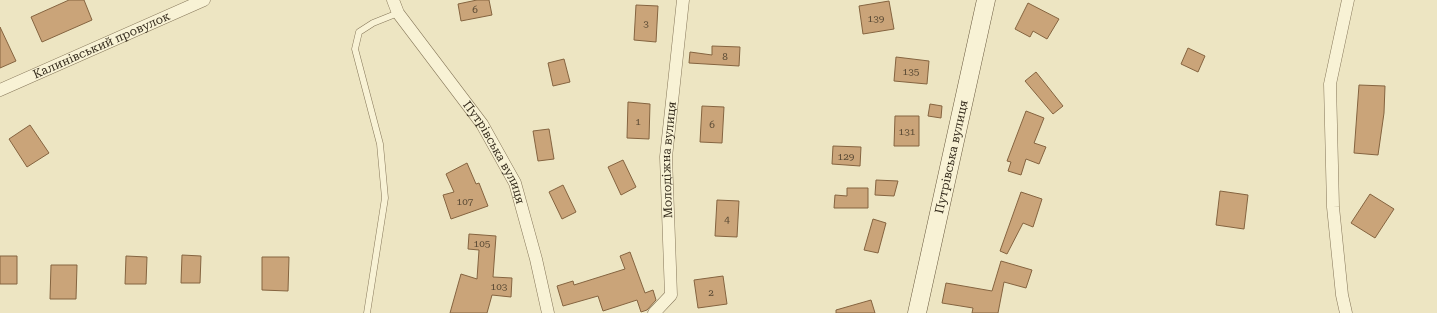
<svg xmlns="http://www.w3.org/2000/svg" width="1437" height="313" font-family="'Roboto Serif',serif">
  <rect width="100%" height="100%" fill="#ede5c2"/>
  <path fill="#caa479" stroke="#856440" d="M69 0H84L92 20 42 42 31 17Z
    M477 0H489L492 15 461 21 458 4Z
    M889 1 894 29 863 34 859 6Z
    M1028 3 1059 19 1047 39 1033 31 1030 37 1015 29Z
    M636 5 658 6 656 42 634 40Z
    M0 27 16 61 0 68Z
    M712 46 740 47 739 66 689 63 690 52 712 55Z
    M1188 48 1205 56 1198 72 1181 64Z
    M896 57 929 61 927 84 894 81Z
    M564 59 570 82 553 86 548 63Z
    M1036 72 1063 106 1053 114 1025 81Z
    M1359 85 1385 86 1384 113 1378 155 1354 153Z
    M628 102 650 104 649 139 627 138Z
    M930 104 942 106 941 118 928 116Z
    M702 106 724 107 722 143 700 142Z
    M1026 111 1044 118 1034 143 1046 147 1039 164 1026 159 1021 175 1008 171 1011 162 1007 161Z
    M895 116H919V146H894Z
    M30 125 49 153 27 167 9 139Z
    M549 129 554 159 538 161 533 131Z
    M833 146 861 147 860 166 832 164Z
    M623 160 636 187 621 195 608 167Z
    M467 163 476 184 479 183 488 206 451 219 443 195 454 192 446 174Z
    M876 180 898 181 894 196 875 195Z
    M563 185 576 212 562 219 549 192Z
    M847 188H868V208H834L835 195 847 196Z
    M1220 191 1248 195 1244 229 1216 225Z
    M1021 192 1042 199 1033 227 1023 223 1007 254 1000 251Z
    M1370 194 1394 209 1375 238 1351 223Z
    M717 200 739 201 737 237 715 236Z
    M873 219 886 223 878 253 864 250Z
    M469 234 496 236 493 277 512 278 511 297 492 295 487 313H450L461 274 477 279 479 250 468 249Z
    M630 252 645 293 653 290 656 300 647 310 641 312 637 300 603 311 598 296 563 306 557 286 573 281 574 285 625 269 620 256Z
    M182 255 201 256 200 283H181Z
    M0 256H17V284H0Z
    M126 256 147 257 146 284H125Z
    M262 257H289L288 291 262 290Z
    M1001 261 1032 270 1026 288 1004 282 998 313H972L973 308 942 303 946 283 992 291Z
    M51 265H77L76 299H50Z
    M723 276 727 304 698 308 694 280Z
    M871 300 875 313H836V310Z"/>
  <g fill="none" stroke-linecap="round" stroke-linejoin="round">
    <defs>
      <path id="service" d="M367 313 385 198 380 144 355 49 359 32 373 23 398 13"/>
      <g id="minor">
        <path id="s1" d="M393 0 398 13 482 124 515 183 536 259 548 313"/>
        <path id="s2" d="M0 90 204 0"/>
        <path id="s3" d="M654 313 671 295 666 157 683 0"/>
        <path d="M1346 313 1342 295 1333 207 1330 84 1348 0"/>
      </g>
      <g id="secondary">
        <path id="s4" d="M917 313 986 0"/>
      </g>
    </defs>
    <use href="#service" stroke="#86775a" stroke-width="7"/>
    <use href="#minor" stroke="#86775a" stroke-width="13"/>
    <use href="#secondary" stroke="#68583d" stroke-width="19"/>
    <use href="#service" stroke="#f8f2d5" stroke-width="6"/>
    <use href="#minor" stroke="#f8f2d5" stroke-width="12"/>
    <use href="#secondary" stroke="#f8f2d5" stroke-width="18"/>
  </g>
  <g text-anchor="middle" stroke-width="4" stroke-linejoin="round" paint-order="stroke">
    <g font-size="10" fill="#5b4b35">
      <text x="475" y="13">6</text>
      <text x="876" y="22">139</text>
      <text x="646" y="27">3</text>
      <text x="725" y="60">8</text>
      <text x="911" y="75">135</text>
      <text x="638" y="125">1</text>
      <text x="712" y="128">6</text>
      <text x="907" y="135">131</text>
      <text x="846" y="160">129</text>
      <text x="465" y="205">107</text>
      <text x="727" y="223">4</text>
      <text x="482" y="247">105</text>
      <text x="499" y="290">103</text>
      <text x="711" y="296">2</text>
    </g>
    <g font-size="12" fill="#362d1e" stroke="#f4efd1">
      <text dy="4" stroke="none"><textPath href="#s2" startOffset="111">Калинівський провулок</textPath></text>
      <text dy="4" stroke="none"><textPath href="#s1" startOffset="184">Путрівська вулиця</textPath></text>
      <text dy="4" stroke="none"><textPath href="#s4" startOffset="160">Путрівська вулиця</textPath></text>
      <text dy="4" stroke="none"><textPath href="#s3" startOffset="160">Молодіжна вулиця</textPath></text>
    </g>
  </g>
</svg>
